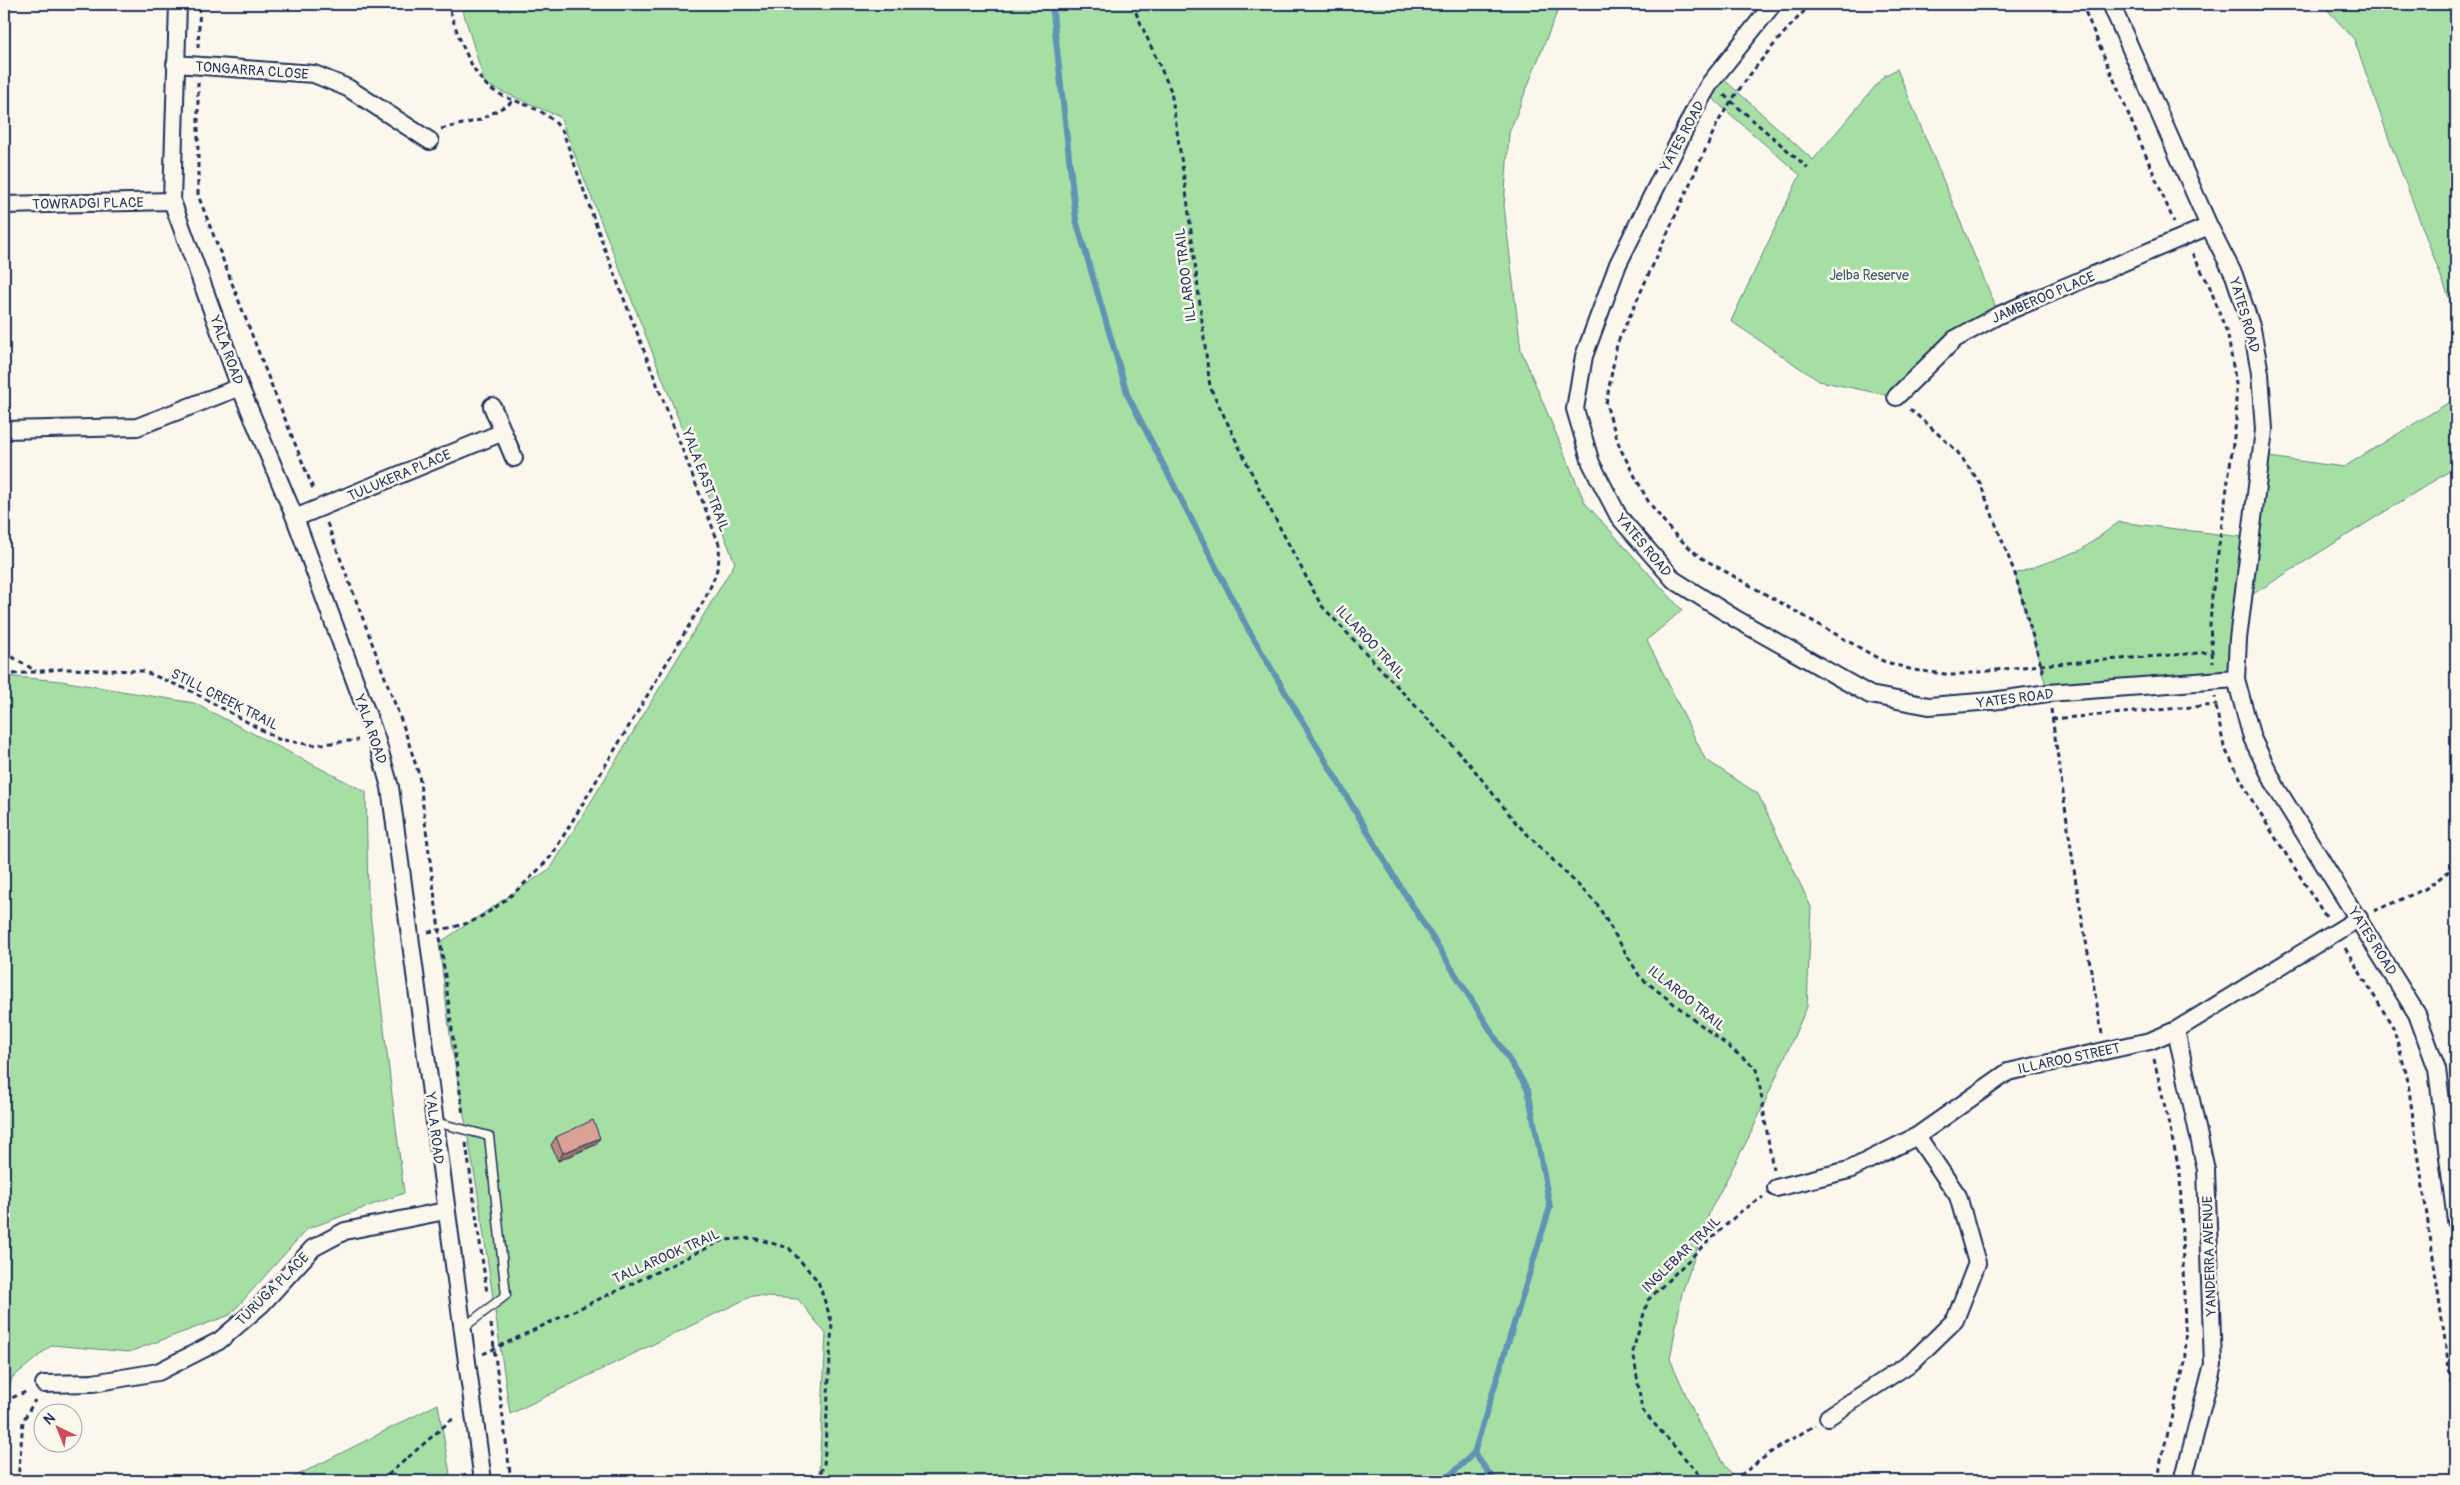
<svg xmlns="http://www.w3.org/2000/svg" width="2460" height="1485" font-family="Pangolin,sans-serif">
  <rect width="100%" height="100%" fill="#fbf7ec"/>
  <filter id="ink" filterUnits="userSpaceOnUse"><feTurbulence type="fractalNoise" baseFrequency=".02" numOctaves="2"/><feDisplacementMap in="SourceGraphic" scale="10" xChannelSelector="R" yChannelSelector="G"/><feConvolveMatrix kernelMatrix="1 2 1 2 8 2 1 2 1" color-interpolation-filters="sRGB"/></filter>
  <g filter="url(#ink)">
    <path fill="#a6dfa4" stroke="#608781" d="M461 4H1563L1557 12 1509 133 1504 206 1521 350 1585 503 1682 610 1647 640 1705 759 1758 794 1811 907 1807 1007 1752 1131 1710 1211 1682 1293 1670 1359 1699 1424 1736 1481H816L819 1473 826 1334 798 1299 752 1296 510 1414 477 1188 451 1043 439 943 551 868 735 563 560 117 485 84Z
      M2322 4H2456V316L2390 142 2354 39Z
      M1897 69 1999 315 1955 339 1896 397 1819 381 1731 321 1800 175 1705 92 1718 74 1813 160 1884 76Z
      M2456 398V467L2242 601 2236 679 2048 693 2015 574 2081 550 2119 522 2250 538 2261 456 2344 467Z
      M4 676 61 681 194 703 366 792 368 897 404 1193 307 1229 230 1315 129 1352 52 1345 12 1378 4 1407Z
      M438 1404 450 1474 436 1481H286Z"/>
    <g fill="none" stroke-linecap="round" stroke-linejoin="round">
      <path stroke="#5e94b3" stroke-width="6" d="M1052 4 1076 220 1128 396 1248 629 1390 870 1528 1090 1550 1207 1474 1453 1444 1481
        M1474 1453 1495 1481"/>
      <defs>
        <path id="lane" d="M435 1122 489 1136 506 1295 463 1328"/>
        <path id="street" d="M178 4 172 201 240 387 295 518 376 738 390 787 483 1481
          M1773 4 1710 83 1695 109 1618 264 1584 356 1575 409 1591 463 1619 517 1674 580 1736 619 1870 695 1929 706 1992 701 2048 693 2236 679
          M2111 4 2209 226 2234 275 2252 329 2260 373 2264 430 2238 639 2236 679 2252 738 2277 789 2417 1014 2437 1069 2456 1221
          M175 64 314 74 348 88 430 141
          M4 205 172 201
          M1896 397 1955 339 1999 315 2209 226
          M492 406 514 458
          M4 430 137 427 240 387
          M295 518 503 432
          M2176 1030 2206 1170 2213 1364 2183 1481
          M1776 1188 1849 1170 1917 1136 2008 1072 2150 1041 2176 1030 2359 918
          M44 1384 93 1383 158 1372 219 1341 261 1305 313 1248 345 1231 445 1211
          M1828 1417 1912 1362 1955 1320 1977 1263 1958 1196 1917 1136"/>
      </defs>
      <use href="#lane" stroke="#1b2f5e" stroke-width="11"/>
      <use href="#street" stroke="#1b2f5e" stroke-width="20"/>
      <path stroke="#1b2f5e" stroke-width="3" stroke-dasharray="5 4" stroke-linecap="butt" d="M1132 4 1171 91 1187 198 1210 387 1261 492 1321 605 1468 762 1517 824 1597 904 1640 977 1757 1069 1773 1170
        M1811 4C1776 40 1744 79 1718 122L1617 344 1606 404 1620 448 1648 501 1672 532 1700 557 1883 661 1913 670 1953 675 2040 665 2212 652 2210 626 2212 596 2236 422V384L2228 336 2209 285 2191 251
        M2082 4 2174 222
        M198 48 200 4
        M198 82V195L267 374 314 491
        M1724 95 1808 168
        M441 129 480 120 516 100
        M1910 409 1956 450 1980 483 2015 574 2044 676
        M327 523 404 728 419 775 463 1115
        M4 652 36 671
        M2212 652 2213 663
        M4 675 62 669 143 671 191 691 278 739 312 745 358 740
        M2216 707 2224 747 2254 804 2326 917
        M2051 709 2076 883 2102 1034
        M2052 719 2216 705 2215 697
        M2374 911 2425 889 2456 866
        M428 932C443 929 458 927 473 921 500 908 533 877 552 855L703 602C713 582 721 567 719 544L605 250 563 132C544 104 517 106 491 89 471 75 455 28 448 4
        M2345 948 2393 1027 2407 1076 2456 1417
        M2154 1059 2180 1173 2186 1358 2156 1481
        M466 1143 487 1293
        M491 1324 511 1481
        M483 1354 724 1240 753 1238 789 1248 818 1281 832 1323 824 1466 815 1481
        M4 1401 28 1391
        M18 1481 23 1421 35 1400
        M381 1481 451 1420 457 1419
        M1705 1481 1642 1410 1633 1350 1648 1300 1701 1248 1740 1212 1763 1197
        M1733 1481 1770 1453 1815 1425"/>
      <use href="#lane" stroke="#fbf7ec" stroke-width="8"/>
      <use href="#street" stroke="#fbf7ec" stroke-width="16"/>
    </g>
    <path fill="#bb8b80" stroke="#1b2f5e" d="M556 1137 595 1145 558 1161 551 1145Z"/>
    <path fill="#997168" stroke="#1b2f5e" d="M600 1138 595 1145 558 1161 563 1153Z"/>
    <path fill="#daa295" stroke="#1b2f5e" d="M593 1120 600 1138 563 1153 556 1137Z"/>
  </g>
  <g text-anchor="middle" stroke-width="5" stroke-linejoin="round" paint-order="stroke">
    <g font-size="14" fill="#1b2f5e" stroke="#fbf7ec">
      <text transform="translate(252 70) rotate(4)" y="5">TONGARRA CLOSE</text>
      <text transform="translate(1682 136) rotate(-62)" y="5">YATES ROAD</text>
      <text transform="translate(88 203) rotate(-1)" y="5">TOWRADGI PLACE</text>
      <text transform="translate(1185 275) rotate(-97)" y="5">ILLAROO TRAIL</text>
      <text transform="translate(2043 297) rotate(-23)" y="5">JAMBEROO PLACE</text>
      <text transform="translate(2245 315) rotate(74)" y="5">YATES ROAD</text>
      <text transform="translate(227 350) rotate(70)" y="5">YALA ROAD</text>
      <text transform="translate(399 475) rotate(-23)" y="5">TULUKERA PLACE</text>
      <text transform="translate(706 480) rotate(69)" y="5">YALA EAST TRAIL</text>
      <text transform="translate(1644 545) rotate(50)" y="5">YATES ROAD</text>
      <text transform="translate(1371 642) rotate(47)" y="5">ILLAROO TRAIL</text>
      <text transform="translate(2015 698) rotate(-7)" y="5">YATES ROAD</text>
      <text transform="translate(225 699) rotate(27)" y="5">STILL CREEK TRAIL</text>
      <text transform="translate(371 729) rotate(71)" y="5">YALA ROAD</text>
      <text transform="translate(2373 941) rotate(58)" y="5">YATES ROAD</text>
      <text transform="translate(1687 998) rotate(39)" y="5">ILLAROO TRAIL</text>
      <text transform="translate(2069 1058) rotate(-12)" y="5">ILLAROO STREET</text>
      <text transform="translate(435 1128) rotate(83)" y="5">YALA ROAD</text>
      <text transform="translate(1681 1254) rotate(-44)" y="5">INGLEBAR TRAIL</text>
      <text transform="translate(666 1256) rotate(-24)" y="5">TALLAROOK TRAIL</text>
      <text transform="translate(2209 1256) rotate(-92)" y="5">YANDERRA AVENUE</text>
      <text transform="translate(272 1289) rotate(-45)" y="5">TURUGA PLACE</text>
    </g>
    <g font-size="14" fill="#3e5b70" stroke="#fbf7ec">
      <text x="1869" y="280">Jelba Reserve</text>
    </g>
  </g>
  <rect width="2460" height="1485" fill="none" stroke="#fbf7ec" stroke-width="20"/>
  <rect x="10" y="10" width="2440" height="1465" fill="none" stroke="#1b2f5e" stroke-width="2" filter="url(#ink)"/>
  <g transform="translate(58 1428) rotate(317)"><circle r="24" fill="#fbf7ec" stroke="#a1a7b3"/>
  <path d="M0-4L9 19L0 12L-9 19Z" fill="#d1495b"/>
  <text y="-8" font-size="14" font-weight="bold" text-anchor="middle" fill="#1b2f5e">N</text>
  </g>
</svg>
